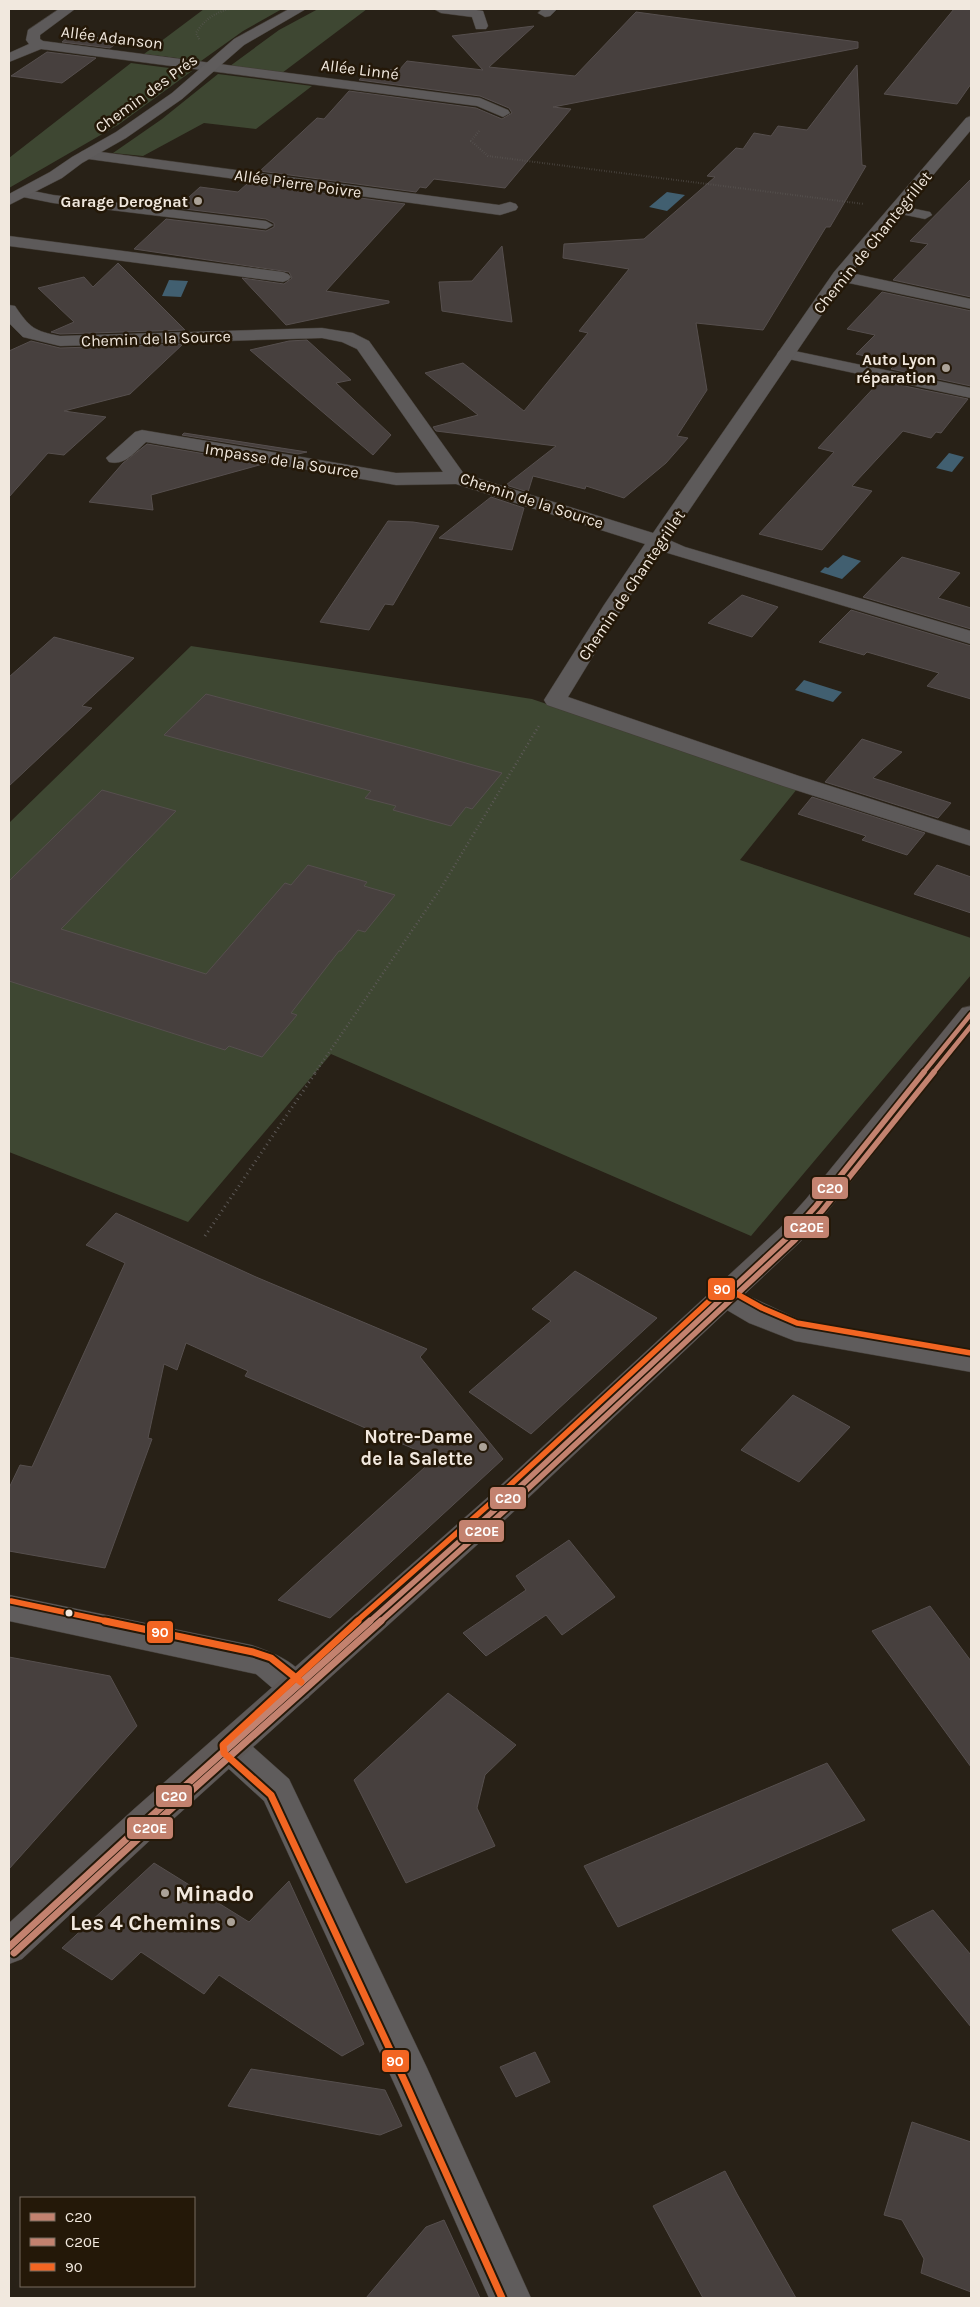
<svg xmlns="http://www.w3.org/2000/svg" width="980" height="2307" font-family="Karla,sans-serif">
  <rect width="100%" height="100%" fill="#282117"/>
  <path fill="#3e4732" d="M204 9H282L243 31 201 61 144 54Z
    M318 9H367L282 73 230 66 279 30Z
    M131 63 192 71 118 125 9 188V158Z
    M218 74 312 86 256 129 204 123 143 156 113 153 162 119Z
    M191 646 532 699 797 789 740 860 971 938V975L751 1236 331 1054 188 1222 9 1152V823Z"/>
  <path fill="#415f70" d="M667 192 685 195 667 211 649 207Z
    M169 280 188 281 181 297 162 296Z
    M949 453 964 457 952 472 936 468Z
    M843 555 861 561 842 579 820 572 825 567 828 568Z
    M804 680 842 692 833 702 795 690Z"/>
  <path fill="#47403e" stroke="#564f4e" d="M954 9H971V84L957 104 884 94Z
    M636 12 858 42V48L553 107 571 109 505 188 434 179 426 188 420 187 416 192 260 171 317 118 324 119 349 91 476 108 502 119 512 113 509 108 480 96 359 80 369 69 399 70 407 61 483 70 452 36 534 26 489 67 575 76Z
    M72 34 120 41 110 48 62 42Z
    M47 52 96 58 62 83 11 76Z
    M857 65 862 165 866 166 830 227H826L763 330 696 323 707 390 677 436 688 438 666 463 624 498 586 486 585 489 533 476 528 492 506 485 556 446 436 431 433 427 478 415 425 373 463 363 524 411 588 333 579 331 629 269 563 258 564 244 644 239 715 177 707 176 736 148 743 149 754 133 771 136 778 126 807 130Z
    M971 179V297L893 280 928 244 910 241Z
    M248 183 405 204 326 291 389 301V303L286 325 242 278 284 284 292 278 289 272 134 249 166 219 266 231 274 227V223L266 219 177 208 200 187 238 192Z
    M502 246 512 322 442 311 439 282 472 281Z
    M118 263 185 330 60 334 51 332 74 322 38 288 84 277 93 287Z
    M882 292 971 311V386L891 369 897 363 856 354 875 335 847 329Z
    M307 340 351 380 336 383 391 435 373 455 250 350 289 341Z
    M31 341 60 348 183 344 130 394 64 411 106 417 64 455 48 453 9 497V351Z
    M880 381 968 399 941 433 936 432 931 438 903 431 852 486 872 491 822 550 759 534 834 452 818 448Z
    M184 433 307 452 298 454 182 435Z
    M147 444 263 464 151 495 153 510 89 502 123 463Z
    M491 497 524 508 512 550 439 538Z
    M388 521 413 522 439 526 393 605 385 604 369 630 320 622Z
    M902 557 960 573 938 598 971 608V629L863 597Z
    M742 595 778 607 752 637 708 623Z
    M851 610 971 646V699L927 686 939 673 867 652 864 655 819 642Z
    M54 637 134 658 82 706 92 708 9 786V677Z
    M206 694 415 749 502 773 472 809 466 807 451 826 393 810 396 806 365 798 371 791 164 735Z
    M862 739 902 752 873 778 951 803 938 818 825 782Z
    M102 790 176 811 61 929 206 974 285 883 291 885 308 865 367 882 364 886 395 895 365 932 358 930 341 951H339L291 1013 297 1015 262 1057 229 1046 225 1050 9 981V881Z
    M812 797 925 833 907 855 862 840 866 836 798 814Z
    M937 865 971 877V913L914 894Z
    M116 1213 256 1277 427 1349 420 1357 503 1459 330 1618 278 1600 435 1458 245 1376 248 1371 186 1343 177 1370 164 1364 148 1438 152 1439 105 1568 9 1551V1488L20 1465 32 1467 125 1263 86 1245Z
    M575 1271 657 1318 531 1434 469 1392 551 1321 532 1309Z
    M793 1395 850 1427 799 1482 741 1450Z
    M569 1540 615 1597 562 1635 546 1615 486 1656 463 1633 526 1590 516 1576Z
    M930 1606 971 1661V1767L872 1631Z
    M9 1657 110 1676 137 1726 9 1869Z
    M448 1693 516 1745 485 1775 477 1808 495 1846 406 1883 354 1780Z
    M827 1763 865 1820 618 1927 584 1866Z
    M154 1863 249 1922 289 1881 364 2044 342 2056 219 1975 204 1994 141 1952 112 1980 62 1948Z
    M933 1910 971 1955V2027L892 1930Z
    M535 2052 550 2082 516 2097 500 2067Z
    M251 2069 385 2090 402 2126 380 2135 228 2106Z
    M912 2122 971 2142V2292L921 2273 924 2259 902 2220 884 2215Z
    M725 2171 737 2194 796 2298H703L653 2206Z
    M444 2220 480 2298H366L426 2227Z"/>
  <g fill="none" stroke-linecap="round" stroke-linejoin="round">
    <defs>
      <path id="lane" d="M23 189 53 195 266 221 273 225 266 229 53 203 18 196 16 193 18 190Z
        M896 205 930 212 932 215 925 219 891 212 889 209 891 206Z
        M9 236 283 272 288 274 291 277 288 280 283 282 9 246Z
        M785 349 971 388V398L779 357 777 354 779 351Z"/>
      <path id="street" d="M59 9H75L40 35V39L43 41 480 98 508 110 510 113 503 117 477 106 41 49 9 62V53L29 44 26 40 28 30Z
        M434 9H470L483 11 488 26 486 29H476L472 17 441 13Z
        M542 9H557L550 16 545 17 538 13Z
        M971 116V130L851 273 971 299V309L844 282 669 540 685 547 971 631V644L661 551 624 605 568 697 799 776 971 831V846L783 786 547 705 544 700 604 605 645 544 456 484 396 485 146 442C135 452 125 466 109 462L106 458 135 432 142 430 396 473 443 472 357 349 342 342 322 338 60 346 23 337 9 323V305L15 306C30 328 34 331 60 336L322 328 353 333 369 341 464 474 653 533 834 272 966 118Z
        M86 150 499 205 510 202 516 204 518 207 516 210 500 215 81 158 78 155 81 152Z"/>
      <path id="secondary" d="M289 9H306L244 45 182 99 126 138 82 163 62 178 9 205V194L50 172 72 157 116 132 172 93 234 39Z
        M725 1285 800 1320 971 1350V1372L795 1341 749 1323 715 1303 710 1296 715 1289Z
        M9 1595 251 1645C275 1653 301 1664 313 1688L308 1698 296 1702 284 1698 256 1674 251 1673 9 1621Z
        M230 1733 242 1737 289 1779 427 2068 531 2298H489L399 2094 264 1801 218 1759 213 1748 218 1737Z"/>
      <path id="primary" d="M971 1006V1031L826 1213 800 1242 509 1516 160 1831 22 1959 9 1964V1923L134 1809 487 1498 780 1228 806 1199 962 1008Z"/>
    </defs>
    <use href="#lane" stroke="#423c35" stroke-width="1"/>
    <use href="#street" stroke="#423c35" stroke-width="1"/>
    <use href="#secondary" stroke="#423c35" stroke-width="1"/>
    <use href="#primary" stroke="#423c35" stroke-width="1"/>
    <path stroke="#5d5957" stroke-width="2" stroke-dasharray="0.5 2" stroke-linecap="butt" d="M199 39 196 33C204 20 214 13 229 9
      M479 131 471 141 488 156 864 204"/>
    <path stroke="#5d5957" stroke-width="2.5" stroke-dasharray="1 3" stroke-linecap="butt" d="M315 1073 441 888 540 724"/>
    <path stroke="#5d5957" stroke-width="3" stroke-dasharray="1 4" stroke-linecap="butt" d="M205 1236 316 1072"/>
    <use href="#lane" fill="#5d5a5a" fill-rule="evenodd"/>
    <use href="#street" fill="#5d5a5a" fill-rule="evenodd"/>
    <use href="#secondary" fill="#5f5c5c" fill-rule="evenodd"/>
    <use href="#primary" fill="#5e5958" fill-rule="evenodd"/>
    <defs>
      <path id="bus-1-far2" d="M923 1073 971 1014"/>
      <path id="bus-1-far1" d="M369 1622 498 1507 790 1235 816 1206 924 1072"/>
      <path id="bus-1" d="M9 1947 147 1820 370 1621"/>
      <path id="bus-2-far2" d="M933 1073 971 1026"/>
      <path id="bus-2-far1" d="M380 1622 503 1512 795 1240 822 1211 934 1072"/>
      <path id="bus-2" d="M14 1953 152 1826 381 1621"/>
      <path id="bus-3-far1" d="M11 1601 111 1622
        M356 1622 493 1501 722 1289H728L762 1308 797 1323 971 1353"/>
      <path id="bus-3" d="M105 1621 253 1652 271 1658 301 1682
        M358 1621 223 1745 224 1753 271 1795 406 2084 502 2298"/>
    </defs>
    <use href="#bus-1-far2" stroke="#241808" stroke-width="8"/>
    <use href="#bus-1-far1" stroke="#241808" stroke-width="9"/>
    <use href="#bus-1" stroke="#241808" stroke-width="11"/>
    <use href="#bus-2-far2" stroke="#241808" stroke-width="8"/>
    <use href="#bus-2-far1" stroke="#241808" stroke-width="9"/>
    <use href="#bus-2" stroke="#241808" stroke-width="11"/>
    <use href="#bus-3-far1" stroke="#241808" stroke-width="9"/>
    <use href="#bus-3" stroke="#241808" stroke-width="11"/>
    <use href="#bus-1-far2" stroke="#c3826f" stroke-width="4.5"/>
    <use href="#bus-1-far1" stroke="#c3826f" stroke-width="5.5"/>
    <use href="#bus-1" stroke="#c3826f" stroke-width="7"/>
    <use href="#bus-2-far2" stroke="#c3826f" stroke-width="4.5"/>
    <use href="#bus-2-far1" stroke="#c3826f" stroke-width="5.5"/>
    <use href="#bus-2" stroke="#c3826f" stroke-width="7"/>
    <use href="#bus-3-far1" stroke="#f26522" stroke-width="5.5"/>
    <use href="#bus-3" stroke="#f26522" stroke-width="7"/>
  </g>
  <g fill="#aba298" stroke="#241808" stroke-width="2">
    <circle cx="198" cy="201" r="5"/>
    <circle cx="946" cy="368" r="5"/>
    <circle cx="483" cy="1447" r="5"/>
    <circle cx="165" cy="1893" r="5"/>
    <circle cx="231" cy="1922" r="5"/>
  </g>
  <circle fill="#f1e8de" stroke="#241808" stroke-width="2" cx="69" cy="1613" r="4.5"/>
  <g text-anchor="middle" stroke-width="5" stroke-linejoin="round" paint-order="stroke">
    <g font-size="16" fill="#f1e8de" stroke="#241808">
      <text transform="translate(112 37) rotate(7)" y="6">Allée Adanson</text>
      <text transform="translate(360 69) rotate(7)" y="6">Allée Linné</text>
      <text transform="translate(146 93) rotate(-36)" y="6">Chemin des Prés</text>
      <text transform="translate(298 183) rotate(8)" y="6">Allée Pierre Poivre</text>
      <text transform="translate(872 242) rotate(-51)" y="6">Chemin de Chantegrillet</text>
      <text transform="translate(156 338) rotate(-2)" y="6">Chemin de la Source</text>
      <text transform="translate(282 460) rotate(9)" y="6">Impasse de la Source</text>
      <text transform="translate(532 500) rotate(18)" y="6">Chemin de la Source</text>
      <text transform="translate(631 585) rotate(-56)" y="6">Chemin de Chantegrillet</text>
    </g>
    <g font-size="16" font-weight="bold" fill="#f1e8de" stroke="#241808" text-anchor="end">
      <text x="188" y="207">Garage Derognat</text>
      <text x="936" y="365">Auto Lyon<tspan x="936" dy="18">réparation</tspan></text>
    </g>
    <g font-size="19" font-weight="bold" fill="#f1e8de" stroke="#241808" text-anchor="end">
      <text x="473" y="1443">Notre-Dame<tspan x="473" dy="22">de la Salette</tspan></text>
    </g>
    <g font-size="22" font-weight="bold" fill="#f1e8de" stroke="#241808" text-anchor="start">
      <text x="175" y="1901">Minado</text>
      <text x="221" y="1930" text-anchor="end">Les 4 Chemins</text>
    </g>
  </g>
  <g stroke="#241808" stroke-width="2">
    <rect x="811" y="1176" width="38" height="24" rx="5" fill="#c3826f"/>
    <rect x="783" y="1215" width="47" height="24" rx="5" fill="#c3826f"/>
    <rect x="707" y="1277" width="29" height="24" rx="5" fill="#f26522"/>
    <rect x="489" y="1486" width="38" height="24" rx="5" fill="#c3826f"/>
    <rect x="458" y="1519" width="47" height="24" rx="5" fill="#c3826f"/>
    <rect x="146" y="1620" width="28" height="24" rx="5" fill="#f26522"/>
    <rect x="155" y="1784" width="38" height="24" rx="5" fill="#c3826f"/>
    <rect x="126" y="1816" width="48" height="24" rx="5" fill="#c3826f"/>
    <rect x="381" y="2049" width="29" height="24" rx="5" fill="#f26522"/>
  </g>
  <g font-size="14" text-anchor="middle" font-weight="bold" fill="#fff">
    <text x="830" y="1193">C20</text>
    <text x="807" y="1232">C20E</text>
    <text x="722" y="1294">90</text>
    <text x="508" y="1503">C20</text>
    <text x="482" y="1536">C20E</text>
    <text x="160" y="1637">90</text>
    <text x="174" y="1801">C20</text>
    <text x="150" y="1833">C20E</text>
    <text x="395" y="2066">90</text>
  </g>
  <rect width="980" height="2307" fill="none" stroke="#f1e8de" stroke-width="20"/>
  <rect x="20" y="2197" width="175" height="90" fill="#241808" stroke="#766b5e"/>
  <rect x="30" y="2213" width="25" height="8" fill="#c3826f" stroke="#766b5e"/>
  <text x="65" y="2222" font-size="15" fill="#f1e8de">C20</text>
  <rect x="30" y="2238" width="25" height="8" fill="#c3826f" stroke="#766b5e"/>
  <text x="65" y="2247" font-size="15" fill="#f1e8de">C20E</text>
  <rect x="30" y="2263" width="25" height="8" fill="#f26522" stroke="#766b5e"/>
  <text x="65" y="2272" font-size="15" fill="#f1e8de">90</text>
</svg>
